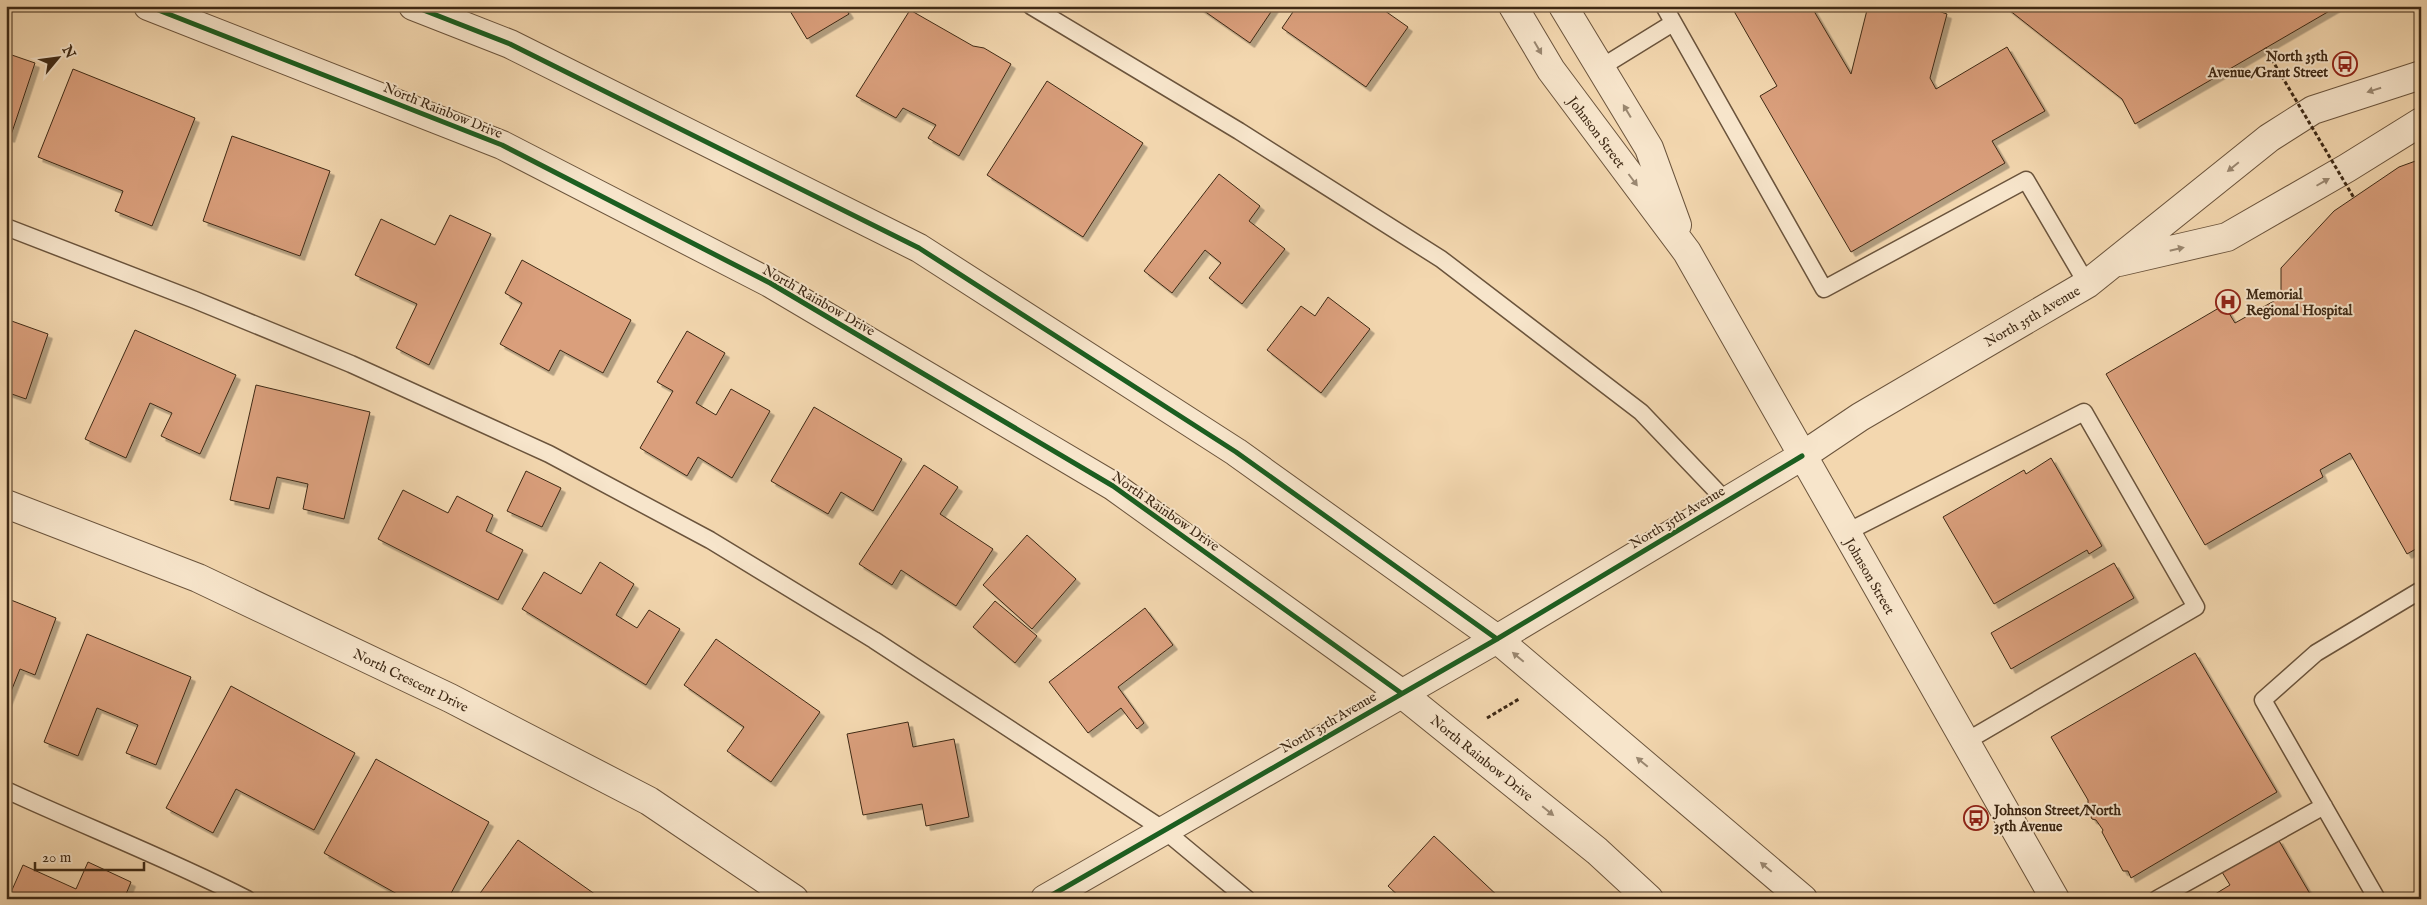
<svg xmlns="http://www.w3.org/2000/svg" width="2427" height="905" font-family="'IM FELL English',serif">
  <defs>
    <filter id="shadow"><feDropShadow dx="4.5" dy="4.5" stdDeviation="0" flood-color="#0004"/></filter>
  </defs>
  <rect width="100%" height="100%" fill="#f3d7af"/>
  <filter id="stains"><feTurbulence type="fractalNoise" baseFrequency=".004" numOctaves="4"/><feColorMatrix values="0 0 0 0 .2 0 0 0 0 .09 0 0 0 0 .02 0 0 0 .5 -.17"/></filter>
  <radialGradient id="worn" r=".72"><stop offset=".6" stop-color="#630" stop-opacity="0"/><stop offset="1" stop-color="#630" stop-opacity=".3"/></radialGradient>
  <path fill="#da9f7c" stroke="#3e2915" filter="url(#shadow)" d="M787 6H844L849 14 807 39Z
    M1197 6H1275L1250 43Z
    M1297 6H1378L1408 27 1366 87 1282 28Z
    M1731 6H1811L1851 74 1868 6H1923L1947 14 1930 78 1936 89 2007 47 2045 111 1992 141 2005 163 1851 252 1760 96 1777 86Z
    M2004 6H2338L2135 124 2122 99Z
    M910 10 973 46 984 48 1011 64 959 156 928 138 936 125 903 108 896 118 856 96Z
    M6 53 35 63 10 138 6 136Z
    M73 69 195 118 152 226 115 211 123 191 38 157Z
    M1047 81 1143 143 1083 237 987 175Z
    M232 136 330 171 300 256 203 221Z
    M2421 159V546L2407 554 2350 453 2320 470 2323 477 2205 545 2106 374 2224 305 2235 323 2281 297V268L2334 211 2399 167Z
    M1219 174 1260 206 1249 221 1285 249 1242 304 1209 278 1221 263 1205 250 1172 293 1144 271Z
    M450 215 491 234 429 365 396 348 417 304 355 275 381 219 435 245Z
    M522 260 631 320 603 373 560 350 549 371 500 344 522 303 505 293Z
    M1328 297 1370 329 1321 393 1267 350 1301 306 1315 316Z
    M6 319 48 334 26 399 6 392Z
    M135 330 236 375 200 454 161 436 172 413 150 403 126 458 85 439Z
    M687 331 725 353 696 403 716 415 731 389 770 411 732 478 698 457 687 476 640 448 673 391 657 382Z
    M256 385 370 412 344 519 303 509 308 484 277 477 269 509 230 500Z
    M814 407 902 459 873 511 841 492 828 514 771 481Z
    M2051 458 2102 546 2089 554 2087 550 1994 604 1943 517 2024 470 2026 474Z
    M924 465 958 487 940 514 993 549 956 606 901 570 892 585 859 564Z
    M526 471 561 488 542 527 507 511Z
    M403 490 448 513 457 496 493 515 486 531 523 550 498 600 378 539Z
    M1027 535 1076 579 1032 629 983 585Z
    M600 562 634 584 616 615 637 628 649 610 680 629 646 685 522 609 544 572 581 594Z
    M2114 563 2134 598 2011 669 1991 633Z
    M11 600 56 618 35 675 20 669 6 704V613Z
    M995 601 1037 636 1015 663 973 627Z
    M1145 608 1173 645 1118 687 1144 723 1137 729 1121 708 1088 733 1049 682Z
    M87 634 191 677 156 765 126 753 138 725 97 708 78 756 44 742Z
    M716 639 820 712 771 782 727 751 744 727 684 685Z
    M2195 653 2277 792 2131 878 2128 871H2123L2102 832 2103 830 2096 820 2092 819 2088 811V800L2051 737Z
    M231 686 355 753 314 830 236 789 213 833 166 808Z
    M908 722 913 747 954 739 969 817 926 826 922 804 863 815 847 734Z
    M376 759 489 822 448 899H406L324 853Z
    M1434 836 1501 899H1402L1388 886Z
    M2278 839 2313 899H2207L2230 885 2222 872Z
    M518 840 599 897 598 899H476Z
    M88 862 131 882 124 899H8L23 865 76 889Z"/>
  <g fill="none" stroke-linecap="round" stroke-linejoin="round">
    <defs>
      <path id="service" d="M1031 6 1239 131 1441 259 1641 412 1726 501
        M1664 6 1824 289 2026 180 2087 284
        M1600 68 1673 23
        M6 227 195 300 351 364 549 454 710 540 874 640 1164 830 1247 899
        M1845 533 2084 412 2196 607 1965 742
        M6 790C86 827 169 859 247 899
        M2157 899 2324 806
        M2377 899 2263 700 2316 653 2421 590"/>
      <path id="minor" d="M148 6 502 145 770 283 1113 486 1401 693 1597 851 1649 899
        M413 6 510 44 919 248 1236 452 1497 639 1803 899
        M6 504 198 578 450 698 649 801 794 899"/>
      <path id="tertiary" d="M1513 6 1551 70 1687 252 2055 899
        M1563 6 1649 148 1677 225
        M2119 262 2227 237 2347 168 2421 122
        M1045 899 1497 639 1802 456 1860 417 2087 284 2269 138 2313 110 2421 75"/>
    </defs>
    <use href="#service" stroke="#6b543c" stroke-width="19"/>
    <use href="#minor" stroke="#6b543c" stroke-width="30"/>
    <use href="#tertiary" stroke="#6b543c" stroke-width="30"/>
    <path stroke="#3e2915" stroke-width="3" stroke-dasharray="4 2.5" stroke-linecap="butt" d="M1487 718 1519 699"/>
    <use href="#service" stroke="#f7e5cb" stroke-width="16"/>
    <use href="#minor" stroke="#f7e5cb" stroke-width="28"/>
    <use href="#tertiary" stroke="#f7e5cb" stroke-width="28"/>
    <path stroke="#3e2915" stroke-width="3" stroke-dasharray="4 2.5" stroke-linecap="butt" d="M2265 48 2354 198"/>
    <defs>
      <path id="cycleway" d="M148 6 502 145 770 283 1113 486 1401 693
        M413 6 510 44 919 248 1236 452 1497 639
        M1045 899 1497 639 1802 456"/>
    </defs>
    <use href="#cycleway" stroke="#f7e5cb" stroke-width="8"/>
    <use href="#cycleway" stroke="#1b5e20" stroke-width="5"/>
  </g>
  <defs><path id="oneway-solid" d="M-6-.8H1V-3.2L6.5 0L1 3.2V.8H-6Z" transform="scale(1.25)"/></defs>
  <g fill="#9a8770">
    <use href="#oneway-solid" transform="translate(1538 48) rotate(60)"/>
    <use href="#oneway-solid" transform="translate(2374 90) rotate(162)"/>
    <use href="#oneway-solid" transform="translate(1627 111) rotate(-121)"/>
    <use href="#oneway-solid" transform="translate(2233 167) rotate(141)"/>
    <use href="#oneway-solid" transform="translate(1633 180) rotate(53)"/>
    <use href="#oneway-solid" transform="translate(2323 182) rotate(-30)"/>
    <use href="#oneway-solid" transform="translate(2177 249) rotate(-13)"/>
    <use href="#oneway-solid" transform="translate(1518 657) rotate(-140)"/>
    <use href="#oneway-solid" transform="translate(1642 762) rotate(-140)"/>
    <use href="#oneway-solid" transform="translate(1548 811) rotate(39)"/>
    <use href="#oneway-solid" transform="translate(1766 867) rotate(-140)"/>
  </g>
  <defs>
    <symbol id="bus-ring" viewBox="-11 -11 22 22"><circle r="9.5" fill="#f7e5cb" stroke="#8f2418" stroke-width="1.5"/><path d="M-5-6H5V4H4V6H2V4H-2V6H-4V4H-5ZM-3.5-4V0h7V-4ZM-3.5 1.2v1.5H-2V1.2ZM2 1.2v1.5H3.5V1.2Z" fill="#8f2418"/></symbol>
    <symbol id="hospital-ring" viewBox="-11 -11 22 22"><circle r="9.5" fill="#f7e5cb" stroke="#8f2418" stroke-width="1.5"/><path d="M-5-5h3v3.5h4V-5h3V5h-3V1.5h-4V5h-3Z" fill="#8f2418"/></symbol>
  </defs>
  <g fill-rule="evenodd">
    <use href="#bus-ring" x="2331" y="50" width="28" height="28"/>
    <use href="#hospital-ring" x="2214" y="288" width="28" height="28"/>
    <use href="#bus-ring" x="1962" y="804" width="28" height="28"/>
  </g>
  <g text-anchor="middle" stroke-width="4" stroke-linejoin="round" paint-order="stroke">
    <g font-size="14" font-weight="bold" fill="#3e2915" stroke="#f7e5cb" text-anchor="start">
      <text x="2328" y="61" text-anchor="end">North 35th<tspan x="2328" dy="16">Avenue/Grant Street</tspan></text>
      <text x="2246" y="299">Memorial<tspan x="2246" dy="16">Regional Hospital</tspan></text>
      <text x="1994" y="815">Johnson Street/North<tspan x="1994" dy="16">35th Avenue</tspan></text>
    </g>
    <g font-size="14" fill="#3e2915" stroke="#f7e5cb">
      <text transform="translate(443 110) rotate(22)" y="5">North Rainbow Drive</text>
      <text transform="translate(1597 132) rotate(53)" y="5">Johnson Street</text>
      <text transform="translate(819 300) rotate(30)" y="5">North Rainbow Drive</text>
      <text transform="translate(2032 316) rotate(-30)" y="5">North 35th Avenue</text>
      <text transform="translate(1166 511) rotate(35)" y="5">North Rainbow Drive</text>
      <text transform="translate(1677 517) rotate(-31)" y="5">North 35th Avenue</text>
      <text transform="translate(1870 576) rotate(60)" y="5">Johnson Street</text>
      <text transform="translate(411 680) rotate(26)" y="5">North Crescent Drive</text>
      <text transform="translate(1328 722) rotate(-30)" y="5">North 35th Avenue</text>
      <text transform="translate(1482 758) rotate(39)" y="5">North Rainbow Drive</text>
    </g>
  </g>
  <rect width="2427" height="905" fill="none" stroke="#f3d7af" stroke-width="25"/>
  <rect x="8" y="8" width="2412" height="890" fill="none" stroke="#3e2915" stroke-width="2.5"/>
  <rect x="12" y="12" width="2402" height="880" fill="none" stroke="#3e2915"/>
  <g transform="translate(58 58) rotate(61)" stroke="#f7e5cb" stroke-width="4" paint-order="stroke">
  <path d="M0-4L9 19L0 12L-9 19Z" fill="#3e2915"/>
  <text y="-8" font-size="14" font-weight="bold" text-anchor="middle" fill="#3e2915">N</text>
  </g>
  <path d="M35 862v8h109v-8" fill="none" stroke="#3e2915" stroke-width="2.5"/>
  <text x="42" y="862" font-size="15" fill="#3e2915" stroke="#f7e5cb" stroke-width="4" paint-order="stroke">20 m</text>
  <rect width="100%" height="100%" filter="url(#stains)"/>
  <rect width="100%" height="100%" fill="url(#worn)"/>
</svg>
